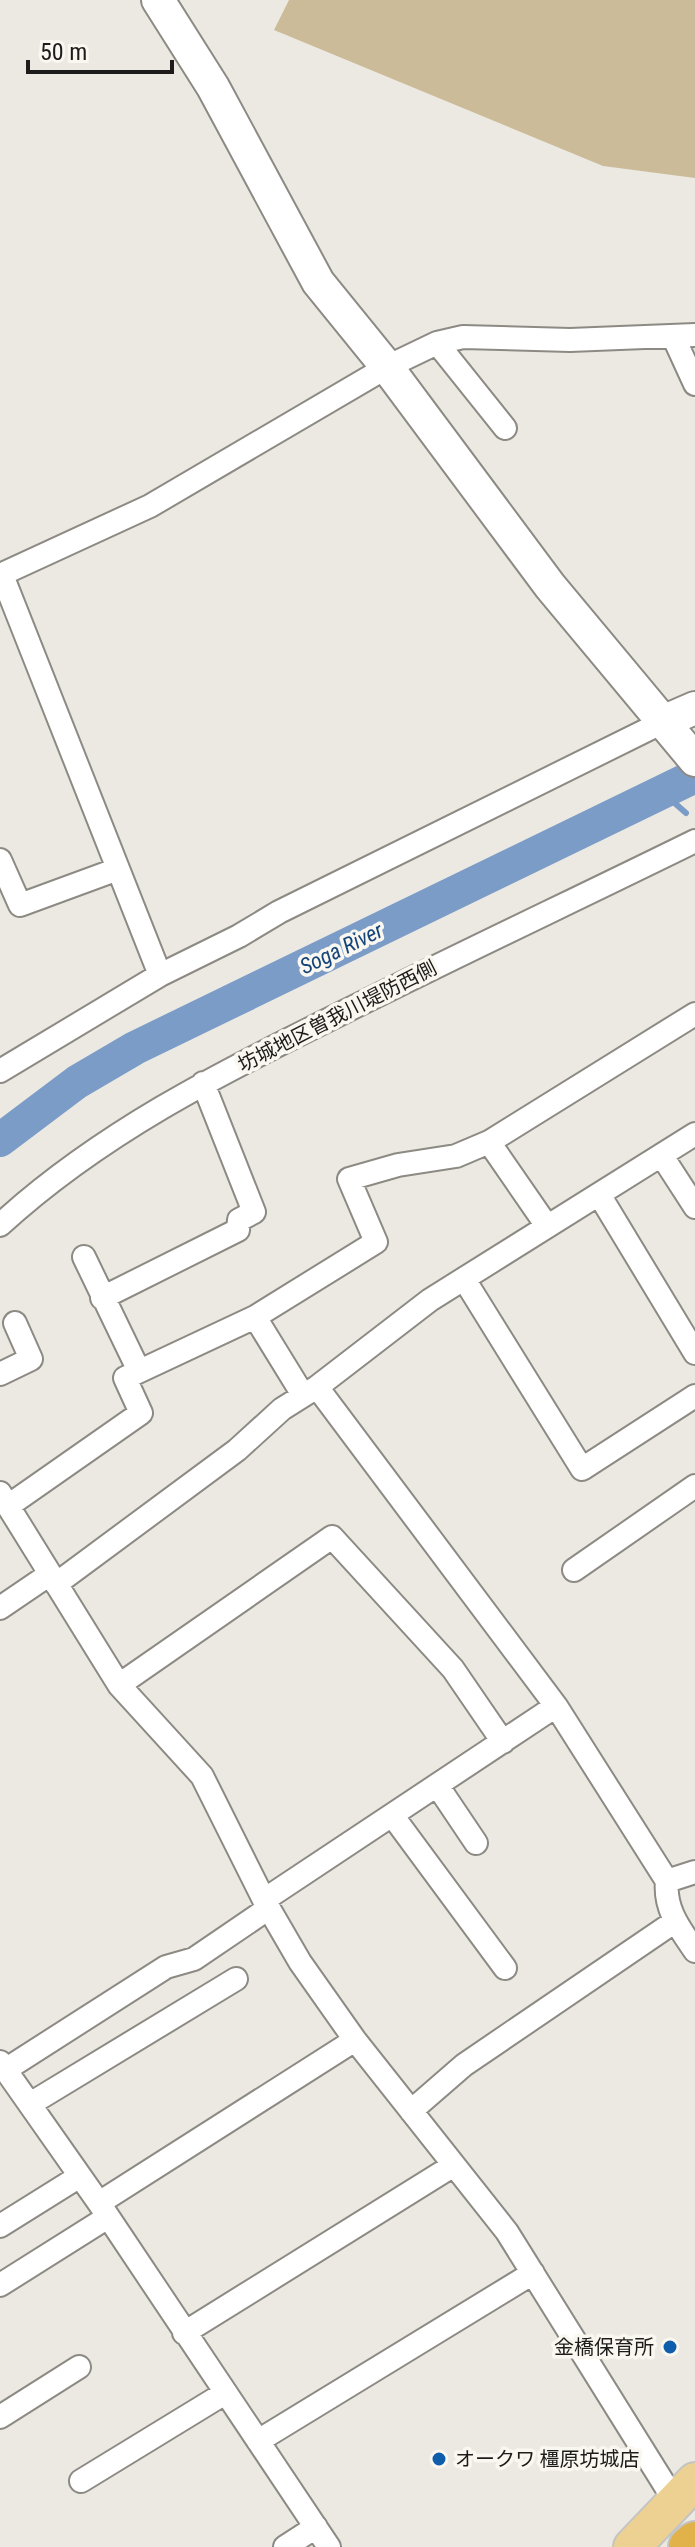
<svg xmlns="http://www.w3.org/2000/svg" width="695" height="2547" font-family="'Roboto Condensed','Noto Sans JP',sans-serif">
  <rect width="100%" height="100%" fill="#ece9e3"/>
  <path fill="#cbbb99" d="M289 0H695V178L603 166 274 30Z"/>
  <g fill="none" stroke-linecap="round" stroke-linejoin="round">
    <path stroke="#7a9cc7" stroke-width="6" d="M662 792 686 813"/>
    <path stroke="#7a9cc7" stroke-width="34" d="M0 1140 77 1082 135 1048 695 776"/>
    <defs>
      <path id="street" d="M673 336 695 384
        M437 343 505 428
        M0 575 150 506 387 367 437 343 463 337 570 340 695 335
        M2 575 160 975
        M0 860 20 905 118 869
        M0 1071 160 975 239 936 279 912 665 721
        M662 1156 695 1207
        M600 1196 695 1353
        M0 1225C99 1134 220 1073 340 1014 458 955 577 899 695 841
        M547 1226 489 1142 695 1014
        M84 1257 139 1371
        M464 1279 582 1469 695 1396
        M102 1298 238 1230 239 1220 254 1212 203 1083
        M0 1374 31 1359 15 1323
        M317 1387 556 1706 667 1881C664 1909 680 1929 695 1951
        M303 1395 255 1317 376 1242 349 1179 398 1165 456 1156 489 1142
        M0 1493 119 1685 202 1776 264 1900 300 1962 355 2040 507 2232 676 2503
        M8 1506 141 1413 125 1378 255 1317
        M574 1570 695 1486
        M56 1584 237 1450 282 1409 317 1387 430 1300 695 1134
        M0 1608 50 1574
        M119 1685 332 1537 453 1669 503 1742
        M437 1785 476 1843
        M392 1815 505 1968
        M667 1881 695 1872
        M264 1900 556 1706
        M0 2062 99 2203 329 2547
        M5 2070 166 1967 194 1959 269 1908
        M30 2104 236 1979
        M411 2111 464 2065 674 1922
        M99 2203 355 2040
        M0 2226 80 2176
        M0 2285 108 2217
        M184 2333 454 2165
        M0 2417 79 2367
        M258 2441 533 2273
        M81 2481 225 2393
        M285 2547 316 2527"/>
      <path id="secondary" d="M158 0 213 87 318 282 387 367 550 586 695 760
        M665 721 695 708"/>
      <path id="primary" d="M632 2547 695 2481"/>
      <path id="highway" d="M689 2547 695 2542"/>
    </defs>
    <use href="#street" stroke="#8d8a84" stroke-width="26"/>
    <use href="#secondary" stroke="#8d8a84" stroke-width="36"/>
    <use href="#primary" stroke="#c4c4c3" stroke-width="40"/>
    <use href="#highway" stroke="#c4c4c3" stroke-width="44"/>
    <use href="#street" stroke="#fff" stroke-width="22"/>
    <use href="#secondary" stroke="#fff" stroke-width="32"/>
    <use href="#primary" stroke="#ecd192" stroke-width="36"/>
    <use href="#highway" stroke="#e0b249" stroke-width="40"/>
  </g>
  <g fill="#0f5eac" stroke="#faf7f0" stroke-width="3">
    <circle cx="670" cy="2347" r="8"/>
    <circle cx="439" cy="2459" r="8"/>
  </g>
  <g text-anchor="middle" stroke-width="7" stroke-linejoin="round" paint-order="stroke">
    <g font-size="20" fill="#1d1c1a" stroke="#faf7f0">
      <text transform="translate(337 1016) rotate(-27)" y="7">坊城地区曽我川堤防西側</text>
    </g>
    <g font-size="20" fill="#1d1c1a" stroke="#faf7f0" text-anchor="end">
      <text x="654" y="2354">金橋保育所</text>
      <text x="455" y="2466" text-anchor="start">オークワ 橿原坊城店</text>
    </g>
    <g font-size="22" font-style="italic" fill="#14447a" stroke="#faf7f0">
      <text transform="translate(341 948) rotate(-26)" y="8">Soga River</text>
    </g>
  </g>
  <path d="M28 60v12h144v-12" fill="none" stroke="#1d1c1a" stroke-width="4"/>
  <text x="40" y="60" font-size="24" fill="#1d1c1a" stroke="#faf7f0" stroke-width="6" paint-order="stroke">50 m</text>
</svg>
